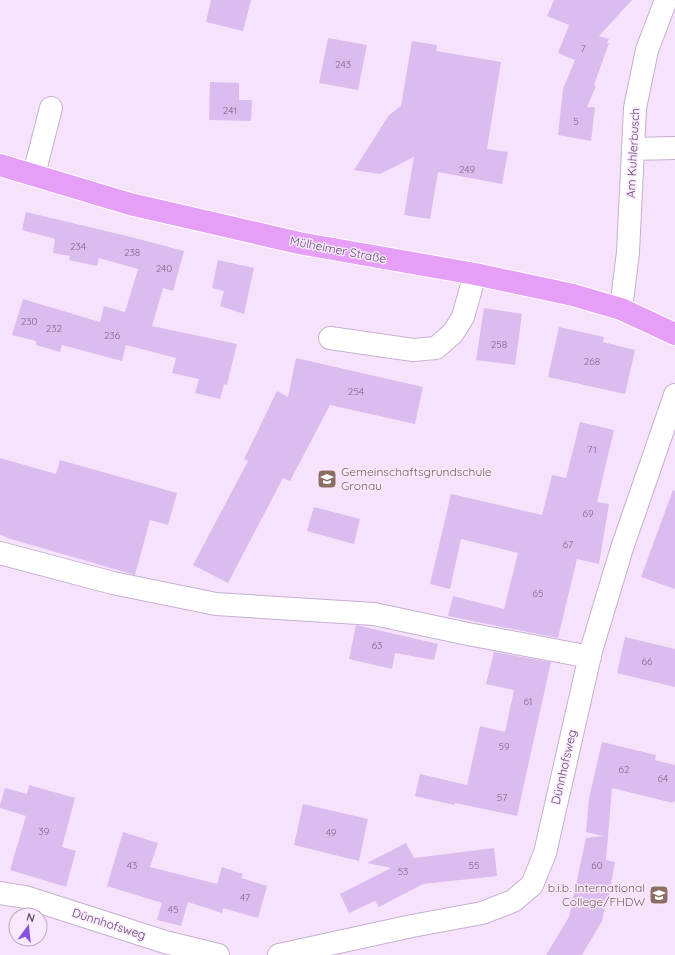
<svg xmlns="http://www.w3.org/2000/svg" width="675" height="955" font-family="Quicksand,sans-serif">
  <rect width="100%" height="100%" fill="#f6e3fb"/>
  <path fill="#dabcef" d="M211 0H251L243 31 206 22Z
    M554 0H632L599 36 609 39 607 43H609L594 85 596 86 587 107H595L591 141 558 135 563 89 575 60 558 53 569 25 547 16Z
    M328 38 367 45 358 90 319 83Z
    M412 41 437 45 436 51 501 62 487 149 508 152 502 184 438 172 430 219 404 215 414 157 380 174 354 170 389 115 401 106Z
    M210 82 239 83V100H252L251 121 209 120Z
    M26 212 131 237 184 251 173 291 163 288 152 326 237 344 227 385 224 384 220 399 195 393 199 379 172 373 176 358 126 345 122 361 62 345 60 352 36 345V341L12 335 23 299 100 322 104 306 125 312 138 269 99 258 97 266 69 260 70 256 53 253 55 239 22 230Z
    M218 260 254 268 244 314 220 306 224 291 212 288Z
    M484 308 522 314 515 365 476 360Z
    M559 327 604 337 603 342 635 350 625 394 548 377Z
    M296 358 423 387 415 424 330 405 290 481 283 478 228 583 193 565 248 461 244 459 277 391 288 397Z
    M580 422 614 430 597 502 609 504 599 564 577 559 558 638 448 616 453 596 504 609 518 553 461 539 450 589 430 584 451 494 542 515 552 475 566 478Z
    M0 458 56 474 60 460 177 493 168 525 150 520 135 575 7 538V537L0 535Z
    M673 490 675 491V589L641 577Z
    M314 507 360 519 354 544 307 531Z
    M356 625 438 644 434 660 395 653 392 669 349 659Z
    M625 637 675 649V687L617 673Z
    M494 652 551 662 517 816 455 803 454 805 415 796 420 774 467 785 480 726 505 732 514 690 486 684Z
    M602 742 656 755 655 760 675 765V802L673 801V803L612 788 606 860 615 862 607 906 605 907 602 921 582 955H546L569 917 586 838 603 836 586 832 589 798Z
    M29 785 75 798 62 847 76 851 66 887 10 870 26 816 0 808V805L5 788 27 794Z
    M303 804 368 819 359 861 294 845Z
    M123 832 158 843 150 867 217 884 222 867 243 874 241 878 267 886 258 918 223 908 222 913 188 902 181 926 157 920 162 903 107 886Z
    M406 843 414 858 494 848 497 876 423 884 379 907 375 901 349 913 340 894 391 868 367 863Z"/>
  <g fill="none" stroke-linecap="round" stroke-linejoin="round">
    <defs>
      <path id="minor" d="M633 149 675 148
        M34 174 51 108
        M621 309 628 252 635 108 647 50 666 0
        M330 338 413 350 436 348 453 333 463 317 475 274
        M0 553 113 583 216 604 374 614 468 634 590 657
        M0 893 25 897 165 942 218 955
        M279 955 412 926 482 913 513 901 532 885 545 853 591 651 622 548 675 395"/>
      <path id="major" d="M0 165 130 204 299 243 475 274 573 295 621 309 675 334"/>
    </defs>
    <use href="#minor" stroke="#c5b0d0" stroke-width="24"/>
    <use href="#major" stroke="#fff" stroke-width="24"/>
    <use href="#minor" stroke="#fff" stroke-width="22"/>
    <use href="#major" stroke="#e69ff6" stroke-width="22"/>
  </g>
  <defs>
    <symbol id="school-square" viewBox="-11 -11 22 22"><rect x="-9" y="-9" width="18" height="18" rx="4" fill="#8d6e63" stroke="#fae9fe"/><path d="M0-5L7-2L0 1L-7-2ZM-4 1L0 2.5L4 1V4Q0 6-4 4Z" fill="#fff"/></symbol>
    <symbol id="university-square" viewBox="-11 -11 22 22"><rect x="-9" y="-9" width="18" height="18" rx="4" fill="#8d6e63" stroke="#fae9fe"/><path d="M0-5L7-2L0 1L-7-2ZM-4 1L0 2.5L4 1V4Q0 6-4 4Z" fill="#fff"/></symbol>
  </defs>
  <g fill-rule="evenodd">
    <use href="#school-square" x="316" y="468" width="22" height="22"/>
    <use href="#university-square" x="648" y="884" width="22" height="22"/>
  </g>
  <g text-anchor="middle" stroke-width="3" stroke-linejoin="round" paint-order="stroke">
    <g font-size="10" fill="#7e6790">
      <text x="583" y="52">7</text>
      <text x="343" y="68">243</text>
      <text x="230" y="114">241</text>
      <text x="576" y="125">5</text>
      <text x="467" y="173">249</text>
      <text x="78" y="250">234</text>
      <text x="132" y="256">238</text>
      <text x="164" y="272">240</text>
      <text x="29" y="325">230</text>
      <text x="54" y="332">232</text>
      <text x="112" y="339">236</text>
      <text x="499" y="348">258</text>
      <text x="592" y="365">268</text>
      <text x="356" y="395">254</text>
      <text x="592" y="453">71</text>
      <text x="588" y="517">69</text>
      <text x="568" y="548">67</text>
      <text x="538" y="597">65</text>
      <text x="377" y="649">63</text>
      <text x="647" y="665">66</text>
      <text x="528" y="705">61</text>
      <text x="504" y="750">59</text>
      <text x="624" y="773">62</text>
      <text x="663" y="782">64</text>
      <text x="502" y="801">57</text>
      <text x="44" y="835">39</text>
      <text x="331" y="836">49</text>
      <text x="132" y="869">43</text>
      <text x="474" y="869">55</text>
      <text x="597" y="869">60</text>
      <text x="403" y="875">53</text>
      <text x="245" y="901">47</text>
      <text x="173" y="913">45</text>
    </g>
    <g font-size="12" fill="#604b71" stroke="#fae9fe">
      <text transform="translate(633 153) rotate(-87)" y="4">Am Kuhlerbusch</text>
      <text transform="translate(338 250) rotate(11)" y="4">Mülheimer Straße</text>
      <text transform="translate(564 767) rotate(-77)" y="4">Dünnhofsweg</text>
      <text transform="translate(109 924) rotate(18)" y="4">Dünnhofsweg</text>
    </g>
    <g font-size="12" fill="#785e54" stroke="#fae9fe" text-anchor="start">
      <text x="341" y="476">Gemeinschaftsgrundschule<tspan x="341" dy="14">Gronau</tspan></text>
      <text x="645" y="892" text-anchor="end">b.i.b. International<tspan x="645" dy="14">College/FHDW</tspan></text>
    </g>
  </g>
  <g transform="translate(28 927) rotate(15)"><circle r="19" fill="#fae9fe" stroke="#bcaac6"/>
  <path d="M0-3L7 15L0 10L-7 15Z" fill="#894fde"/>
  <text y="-6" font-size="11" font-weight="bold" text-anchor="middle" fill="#604b71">N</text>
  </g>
</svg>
